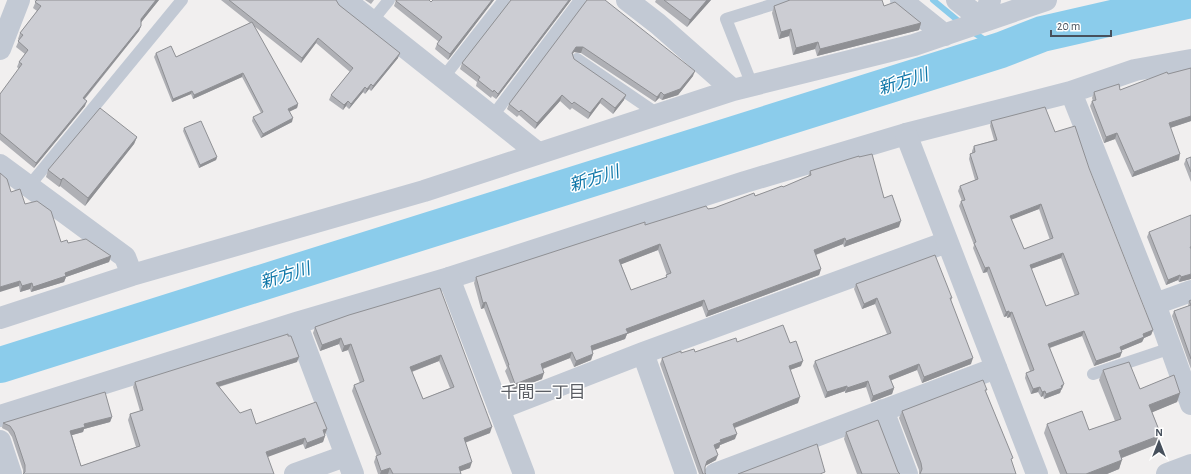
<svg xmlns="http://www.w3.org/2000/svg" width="1191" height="474" font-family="'Alegreya Sans','Noto Sans JP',sans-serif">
  <rect width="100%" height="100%" fill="#f1efef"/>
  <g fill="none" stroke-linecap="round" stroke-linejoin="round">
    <path stroke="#8bcceb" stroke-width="6" d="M933 0 962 24
      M971 31 1001 50"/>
    <path stroke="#8bcceb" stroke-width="36" d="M0 365 1001 50 1042 34 1191 0"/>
    <path stroke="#c2c9d4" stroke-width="12" d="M372 21 389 0
      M577 59 659 115
      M443 78 504 0
      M752 85 726 19 787 0
      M492 117 580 0
      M29 186 182 0
      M1093 374 1171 348"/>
    <path stroke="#c2c9d4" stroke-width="22" d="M345 0 538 153
      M627 0 658 24 733 90
      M901 0 945 35
      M957 0 984 21
      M984 21 990 0
      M0 49 19 0
      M1071 92 1155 304 1191 404
      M0 165 125 257 132 275
      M1155 304 1191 291
      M0 318 132 275 424 191 733 90 914 45 1046 0
      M296 323 353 474
      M643 353 686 474
      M499 409 643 353 947 242
      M883 410 907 474
      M0 416 296 323 449 278 745 182 906 134 1071 92 1135 70 1191 60
      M0 441 11 474
      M295 474 345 456
      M715 474 996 368"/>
    <path stroke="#c2c9d4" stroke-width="22" d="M906 134 1037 474
      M449 278 524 474
      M1167 474 1191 465"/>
  </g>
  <path fill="#afb0b5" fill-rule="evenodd" d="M34 0H159L141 22V26L139 31 85 99V106L34 168 0 140V94L19 69 17 67 19 62 25 54 16 47 19 40 18 39 20 33 37 11 33 8 36 1Z
    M221 0H336L339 5 398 58 371 91 369 89 365 94 363 92 349 109 346 106 343 110 329 100 331 95 350 72 316 43 301 63 254 26 298 104 297 108 289 111 292 122 261 138 252 121 253 117 261 113 242 77 193 99 191 94 172 102 154 57 156 53 176 57 250 23Z
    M365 0H374L371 4Z
    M396 0 431 2 433 0H494L448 60 435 49 437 44 439 42 394 6Z
    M511 0H571L496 99 492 96 491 98 476 86 477 82 460 69 462 63Z
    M587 0 693 76 678 95 662 100 659 98 655 102 581 53 574 52 572 54 574 59 624 100 613 114 600 103 588 119 572 108 570 110 560 101 535 129 519 115 517 117 507 109 509 104Z
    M656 0H711L687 27 655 2Z
    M774 6H884L921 23 919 30 817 56 815 49 793 55 789 36 779 39 772 13Z
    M1191 68V121L1170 128 1179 160 1132 177 1115 139 1104 143 1090 106 1092 101H1093L1092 98 1094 92 1120 90 1168 74Z
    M991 121 1055 132 1089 168 1153 330 1151 335 1144 338 1142 342 1122 350 1120 357 1094 366 1082 336 1050 348 1062 389 1061 390 1060 393 1044 399 1043 396 1041 397 1038 392 1031 394 1025 378 1026 373 1030 371 1010 317 1007 318V316L1004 317 987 272 983 273 973 248 974 245 959 206 961 201H962L958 191 960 186 975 180 969 159 970 154 972 153V151L974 146 994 140 990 126ZM1039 209 1050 240 1024 249 1011 219ZM1061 258 1075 296 1046 306 1031 269Z
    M184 128 217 157 216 160 199 168 183 131Z
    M137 137 134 144 85 206 60 186 59 187 46 177 48 170Z
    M1191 157V182L1184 164 1186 159Z
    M810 171 884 198 899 227 844 247 843 244 816 255 821 269 819 275 706 317 702 306 627 334 625 339 592 351 593 354 591 360 574 367 570 358 543 369 542 379 513 390 505 371 507 368 484 308 481 309 474 283 476 277 645 225 708 209 714 208 783 187 808 177ZM658 250 667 275 665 278 631 290 621 264Z
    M11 192 25 204 61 242 68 243 111 256 109 262 66 277 64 282 31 292 30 289 20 292 19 286Z
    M1149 232 1191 279 1179 282 1178 280 1166 285 1147 237Z
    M856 284 952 298 951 301 971 364 922 383 917 370 891 380 894 388 892 394 871 402 866 387 845 393V391L825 398 813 366 815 361 887 334 875 304 862 309 854 289Z
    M440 288 490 433 465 443 470 468 460 471 461 474H378L374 462 376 456H377L352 391 354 385 360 383 348 350 342 352 339 344 320 351 313 333 315 327ZM439 361 450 388 423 399 412 372Z
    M1191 300V369L1172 316 1174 311 1188 306 1189 301Z
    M737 342 790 343 801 366 790 370 798 403 735 428V439L720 445 719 448 716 449V460L705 466V473L706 474H699L660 364 662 358 681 353 695 352Z
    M297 362 219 387 240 413 256 424 327 429 323 442 305 449 303 444 23 474V470L12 437 8 431 2 428 3 423 112 417 110 422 84 429 83 432 72 435 81 466 136 447 128 420 130 414 140 411 133 387 135 382Z
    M1103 370 1140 389 1180 393 1177 402 1152 412 1161 435 1157 444 1122 458 1119 469 1107 474H1060L1044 433 1047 424 1089 430 1115 421 1099 380Z
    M986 392 1016 474H919V470L899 418 902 411Z
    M846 432 898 472 900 474H857L844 439Z"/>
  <path fill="#8f9094" d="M156 0H159L139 25 141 19Z
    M492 0H494L448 60 450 54Z
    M569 0H571L496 99 498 94Z
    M707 0H711L687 27 690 20Z
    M921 23 919 30 817 56 820 49Z
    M141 26 139 31 81 103 83 98Z
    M791 29 789 36 779 39 781 32Z
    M318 38 316 43 301 63 302 58Z
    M818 42 815 49 793 55 796 48Z
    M576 47H583L581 53 574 52 570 58 572 53Z
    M400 53 398 58 371 91 373 86Z
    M695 71 693 76 678 95 662 100 664 95Z
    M243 73 242 77 193 99 194 95Z
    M371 84 369 89 365 94 367 89Z
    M365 87 363 92 349 109 351 104Z
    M192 91 191 94 172 102 173 99Z
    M661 92 659 98 655 102 657 97Z
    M562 95 560 101 535 129 537 123Z
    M626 95 624 100 613 114 615 108Z
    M602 98 600 103 588 119 590 113Z
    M87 101 85 106 34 168 36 163Z
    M348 101 346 106 343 110 344 105Z
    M298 104 297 108 287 113 288 109Z
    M1191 116V121L1167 129 1169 123Z
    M293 118 292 122 261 138 263 134Z
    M1117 133 1115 139 1104 143 1106 137Z
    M137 137 134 144 85 206 88 198Z
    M1180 154 1179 160 1132 177 1134 172Z
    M217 157 216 160 199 168 200 165Z
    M63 178 60 186 59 187 61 180Z
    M1041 204 1039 209 1008 221 1010 216Z
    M901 221 899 227 844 247 846 241Z
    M845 238 843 244 812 256 814 250Z
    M660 244 658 250 617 266 619 260Z
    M1063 253 1061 258 1028 270 1030 265Z
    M111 256 109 262 66 277 64 282 31 292 33 287 65 273Z
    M989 267 987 272 983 273 985 268Z
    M821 269 819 275 706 317 708 311Z
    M1191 274V279L1179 282 1181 277Z
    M1180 275 1178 280 1166 285 1168 280Z
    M20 281 19 286 0 292V287Z
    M32 283 30 289 20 292 22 286Z
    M877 298 875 304 862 309 864 304Z
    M704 300 702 306 627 334 625 339 588 352 591 346 626 329Z
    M486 302 484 308 481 309 483 303Z
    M1009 311 1007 316 1004 317 1006 312Z
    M1012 312 1010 317 1007 318 1009 313Z
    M1153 330 1151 335 1144 338 1142 342 1118 352 1120 347 1143 334Z
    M1084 331 1082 336 1046 349 1048 344Z
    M341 338 339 344 320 351 322 345Z
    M351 344 348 350 342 352 344 346Z
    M572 352 570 358 539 370 541 364Z
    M1122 352 1120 357 1094 366 1096 361Z
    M593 354 591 360 574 367 576 361Z
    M441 355 439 361 408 373 410 367Z
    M299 357 297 362 214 388 216 383Z
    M973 358 971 364 922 383 924 377Z
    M803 361 801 366 787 371 789 366Z
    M919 364 917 370 887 382 889 376Z
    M544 373 542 379 513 390 515 384Z
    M868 381 866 387 845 393 847 388Z
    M1064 384 1062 389 1061 390 1060 393 1044 399 1046 394Z
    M847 386 845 391 825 398 827 392Z
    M1040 387 1038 392 1031 394 1033 389Z
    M894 388 892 394 871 402 873 396Z
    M1045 391 1043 396 1041 397 1042 392Z
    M1180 393 1177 402 1146 415 1149 405Z
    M800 397 798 403 731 429 733 424Z
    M112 417 110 422 84 429 83 432 69 436 70 431 84 424Z
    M492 427 490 433 461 444 464 438Z
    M327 429 325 434 323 430Z
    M737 434 735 439 720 445 719 448 712 451 714 445 720 440Z
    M1161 435 1157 444 1116 460 1119 451Z
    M325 436 323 442 305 449 307 443Z
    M305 438 303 444 265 458 266 452Z
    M718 455 716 460 705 466 707 461Z
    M1122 460 1119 469 1107 474H1086Z
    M472 462 470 468 456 473 459 467Z
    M390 468 388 474H380L381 471Z"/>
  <path fill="#cccdd3" stroke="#8f9094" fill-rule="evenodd" d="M37 0H156L141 19V26L83 98 87 101 36 163 0 133V94L22 64 19 62 28 50 18 41 23 35 20 33 41 6 35 2Z
    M229 0H336L339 5 400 53 373 86 371 84 367 89 365 87 351 104 348 101 344 105 331 95 353 68 318 38 302 58Z
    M396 0H429L431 2 433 0H492L450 54 437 44 442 37 396 1Z
    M511 0H569L498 94 494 90 493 92 478 80 480 77 462 63Z
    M587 0H605L695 71 680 89 664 95 661 92 657 97 583 47H576L572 53 574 59 626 95 615 108 602 98 590 113 574 102 572 104 562 95 537 123 521 110 519 112 509 104Z
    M664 0H707L690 20Z
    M790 0H882L884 6 895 2 921 23 820 49 818 42 796 48 791 29 781 32 774 6Z
    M252 22 298 104 288 109 293 118 263 134 253 117 263 112 243 73 194 95 192 91 173 99 156 53 171 46 176 57Z
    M1191 68V116L1169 123 1180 154 1134 172 1117 133 1106 137 1092 101 1096 100 1094 92 1119 84 1120 90 1167 72 1168 74Z
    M1045 107 1055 132 1075 126 1089 168 1153 330 1143 334 1144 337 1120 347 1122 352 1096 361 1084 331 1048 344 1064 384 1061 386 1062 388 1046 394 1045 391 1042 392 1040 387 1033 389 1026 373 1034 370 1012 312 1009 313V311L1006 312 989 267 985 268 974 243 976 242 961 201 965 200 960 186 978 179 970 154 975 152 974 146 997 140 991 121ZM1041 204 1053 238 1024 249 1010 216ZM1063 253 1079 294 1046 306 1030 265Z
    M100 108 137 137 88 198 63 178 61 180 48 170Z
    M201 121 217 157 200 165 184 128Z
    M872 154 884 198 892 195 901 221 846 241 845 238 814 250 821 269 708 311 704 300 626 329 628 333 591 346 593 354 576 361 572 352 541 364 544 373 515 384 508 365H509L486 302 483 303 476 277 645 222V225L706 206 708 209 714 208 754 193 755 196 782 186 783 187 811 175 810 171 859 156V157ZM660 244 671 273 666 275 667 277 631 290 619 260Z
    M1191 157V172L1186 159Z
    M0 173 7 179 11 192 20 189 25 204 37 201 51 211 61 242 67 240 68 243 86 239 111 256 65 273 66 276 33 287 32 283 22 286 20 281 0 287Z
    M1191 215V247H1190L1191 249V274L1181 277 1180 275 1168 280 1149 232Z
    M935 255 952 298H950L973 358 924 377 919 364 889 376 894 388 873 396 868 381 847 388V386L827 392 815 361 891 333 877 298 864 304 856 284Z
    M440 288 492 427 464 438 472 462 459 467 461 474H393L390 468 381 471 376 456 381 454 354 385 364 381 351 344 344 346 341 338 322 345 315 327 349 315ZM441 355 454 387 423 399 410 367Z
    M1191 300V359L1174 311 1191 305 1189 301Z
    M783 325 790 343 796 341 803 361 789 366 800 397 733 424 737 434 720 440 721 442 714 445 718 455 707 461 705 467V473L706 474H703L662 358 681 351V353L694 349 695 352 736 338 737 342Z
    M288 334V336H291L299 357 216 383 240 413 251 409 256 424 316 402 327 429 323 430 325 436 307 443 305 438 266 452 274 474H23L25 472V465L14 432 10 426 3 423 105 392 112 417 84 424 85 427 70 431 81 466 140 446 130 414 143 410 135 382Z
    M1129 362 1140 389 1174 375 1180 393 1149 405 1161 435 1119 451 1122 460 1086 474H1067L1047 424 1082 411 1089 430 1121 419 1103 370Z
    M983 380 987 390H985L1013 458 1011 459 1016 474H920L922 469 921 463 902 411Z
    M878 420 898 472 900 474H862L846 432Z
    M817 444 825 472 820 474H738Z"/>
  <g text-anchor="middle" stroke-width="3" stroke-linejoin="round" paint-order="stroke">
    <g font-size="17" font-style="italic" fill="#0e76a8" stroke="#fff">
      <text transform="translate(903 81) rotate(-17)" y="6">新方川</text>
      <text transform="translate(594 178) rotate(-17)" y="6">新方川</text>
      <text transform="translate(285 275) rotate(-17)" y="6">新方川</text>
    </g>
    <g font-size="17" fill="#5b5e64" stroke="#fff">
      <text x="543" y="398">千間一丁目</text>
    </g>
  </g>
  <g transform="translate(1159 442)" stroke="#ffffff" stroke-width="3" paint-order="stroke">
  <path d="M0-3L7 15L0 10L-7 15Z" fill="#47505c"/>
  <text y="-6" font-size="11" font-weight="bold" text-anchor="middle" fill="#47505c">N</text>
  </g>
  <path d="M1051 30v6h60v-6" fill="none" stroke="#47505c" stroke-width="2"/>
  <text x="1057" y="30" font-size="12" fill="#47505c" stroke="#ffffff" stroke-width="3" paint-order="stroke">20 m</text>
</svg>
